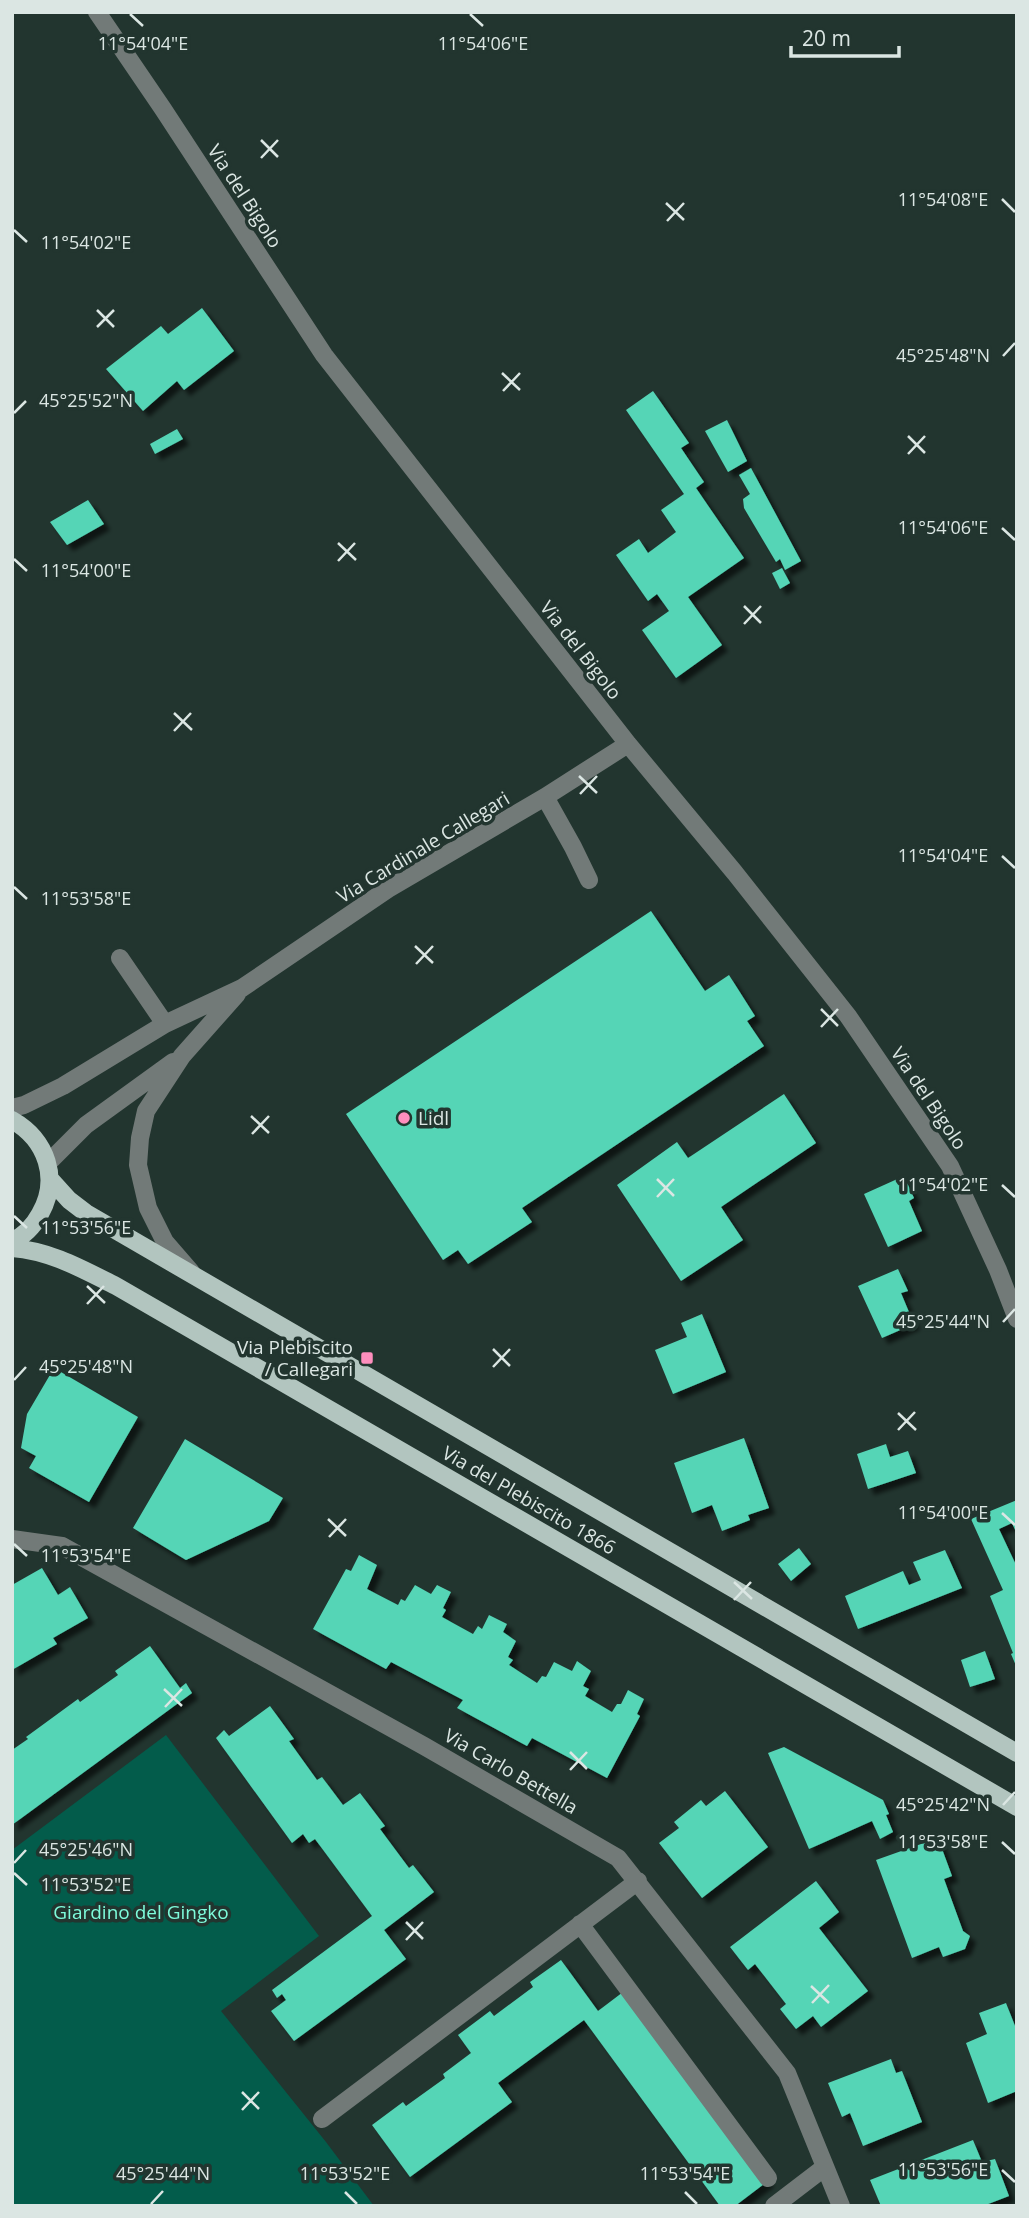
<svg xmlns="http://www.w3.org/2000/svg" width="1029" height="2218" font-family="'Open Sans',sans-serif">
  <defs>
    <filter id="shadow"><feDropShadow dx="6" dy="6" stdDeviation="2" flood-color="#0009"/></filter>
  </defs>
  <rect width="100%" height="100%" fill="#22352f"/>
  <path fill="#035c4b" d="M166 1735 319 1936 221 2011 326 2142 374 2206H12V1850Z"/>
  <path fill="#54d5b6" filter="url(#shadow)" d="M202 308 234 351 184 390 177 381 143 411 106 369 161 326 168 334Z
    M653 391 689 443 681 448 704 482 696 488 744 558 688 597 722 645 676 678 642 630 669 611 657 594 648 601 616 555 639 539 648 553 676 532 661 510 684 494 626 410Z
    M727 420 747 461 728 472 705 431Z
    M177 429 183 439 155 454 150 444Z
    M751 468 801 561 785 570 780 559 776 562 744 508 743 499 750 494 739 475Z
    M88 500 104 524 67 545 50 522Z
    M782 568 790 583 780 589 772 573Z
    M651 911 705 991 729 975 755 1016 747 1021 764 1046 522 1208 532 1222 468 1264 458 1250 443 1260 346 1114Z
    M784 1094 816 1143 721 1207 743 1240 681 1281 617 1185 677 1142 688 1158Z
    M904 1176 914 1198 909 1201 922 1231 888 1247 864 1194Z
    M898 1269 908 1291 901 1293 914 1324 882 1338 858 1286Z
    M702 1314 726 1372 673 1394 655 1350 687 1337 681 1323Z
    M54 1368 138 1417 89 1502 29 1468 36 1456 21 1448 27 1414Z
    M744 1438 769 1508 748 1515 750 1520 722 1531 712 1505 692 1513 674 1463Z
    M185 1439 283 1498 269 1521 186 1560 133 1528Z
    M886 1444 890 1457 908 1451 916 1473 868 1489 857 1454Z
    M1017 1500V1534L1012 1523 999 1529 1017 1567V1668L1011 1654 1013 1653 990 1596 1003 1590 971 1519Z
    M799 1548 811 1564 791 1581 778 1564Z
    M945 1550 962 1588 858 1629 845 1596 903 1571 909 1585 921 1580 913 1562Z
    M359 1555 377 1565 367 1589 398 1605 401 1599 405 1601 415 1585 431 1594 437 1585 451 1592 443 1608 446 1610 442 1617 473 1634 478 1626 482 1629 489 1615 507 1624 503 1632 516 1641 508 1657 513 1660 509 1665 537 1683 542 1676 546 1677 554 1662 572 1671 577 1661 591 1671 583 1686 589 1689 585 1696 612 1712 617 1704H621L628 1690 644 1699 637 1714 640 1716 607 1778 532 1738 527 1746 457 1708 463 1700 391 1662 386 1669 313 1629 346 1569 351 1571Z
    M42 1568 58 1595 70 1587 88 1618 53 1638 57 1644 12 1670V1585Z
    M150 1646 180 1688 186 1683 192 1693 12 1825V1750L28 1739 26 1737 78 1699 80 1702 118 1675 115 1671Z
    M985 1651 995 1679 970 1687 961 1660Z
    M270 1706 294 1739 289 1741 317 1780 322 1777 343 1805 360 1793 385 1826 380 1829 409 1868 413 1865 434 1892 384 1930 406 1959 294 2041 271 2011 286 2000 282 1994 277 1998 272 1990 372 1916 315 1839 309 1843 303 1834 292 1843 216 1738 224 1730 229 1736Z
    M784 1747 883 1800 889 1814 886 1815 893 1832 880 1839 872 1821 809 1849 768 1753Z
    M725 1791 768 1847 702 1898 659 1843 679 1828 674 1822 701 1800 706 1806Z
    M938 1838 952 1876 944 1879 963 1931 970 1936 965 1949 943 1957 939 1947 912 1958 876 1860Z
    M816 1881 839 1912 819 1928 868 1991 821 2027 813 2016 796 2029 780 2009 786 2004 755 1964 748 1970 730 1947Z
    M561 1960 598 2011 627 1989 768 2181 735 2206H720L584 2020 498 2083 512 2102 410 2177 372 2125 403 2102 406 2106 445 2078 443 2074 471 2053 458 2035 490 2011 494 2016 533 1987 530 1982Z
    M1006 2003 1017 2031V2091L988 2103 966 2043 987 2034 979 2013Z
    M891 2059 896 2073 902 2071 922 2122 863 2146 850 2113 842 2117 828 2083Z
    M973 2140 982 2162 995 2159 1009 2196 983 2206H881L870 2180Z"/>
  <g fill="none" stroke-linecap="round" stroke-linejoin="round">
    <path stroke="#727a78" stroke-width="18" d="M97 12 163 109 324 355 628 744 735 873 848 1016 950 1166 998 1270 1017 1319
      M545 797 573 847 589 880
      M120 958 165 1024
      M12 1108 24 1105 63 1086 165 1024 242 988 388 889 545 797 628 744
      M48 1163 86 1125 173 1062
      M191 1272 165 1242 148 1208 138 1165 140 1138 146 1111 182 1056 237 994
      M12 1539 62 1546 424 1746 618 1858 787 2073 841 2206
      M580 1924 768 2178
      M322 2119 638 1881
      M774 2206 825 2167"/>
    <path stroke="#b2c5bf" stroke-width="18" d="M12 1120C47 1140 60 1179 40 1214 34 1225 24 1236 12 1241
      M50 1179 69 1200 86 1213 1017 1753
      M12 1248C51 1251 82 1269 116 1286L1017 1807"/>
  </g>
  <path fill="none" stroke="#dbe6e3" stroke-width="2.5" d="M130 14 143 26M470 14 483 26M261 140 278 157M261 158 278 140M1002 199 1015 212M666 203 684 220M667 221 684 203M14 230 27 242M97 310 114 327M97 327 114 310M1003 356 1015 343M502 373 520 390M503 391 520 373M14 413 26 401M908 436 925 453M908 454 925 436M1002 528 1015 540M338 543 356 560M14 559 27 571M338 561 355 543M744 606 761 623M744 624 761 606M174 713 192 730M174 731 191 713M579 776 597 793M580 794 597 776M1002 856 1015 868M14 887 27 899M415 946 433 963M416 964 433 946M821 1009 838 1026M821 1027 838 1009M251 1116 269 1133M252 1134 269 1116M657 1179 674 1196M1002 1185 1015 1197M657 1197 674 1179M14 1216 27 1228M87 1286 105 1303M87 1304 104 1286M1003 1322 1015 1309M493 1349 510 1366M493 1367 510 1349M14 1380 26 1367M898 1413 916 1430M898 1430 915 1412M1002 1513 1015 1525M328 1519 346 1536M329 1537 346 1519M14 1544 27 1556M734 1582 752 1599M734 1600 751 1582M164 1689 182 1706M165 1707 182 1689M570 1752 587 1769M570 1770 587 1752M1003 1805 1015 1792M1002 1842 1015 1854M14 1863 26 1850M14 1873 27 1885M406 1922 423 1939M406 1940 423 1922M811 1986 829 2003M812 2003 829 1985M242 2092 259 2109M242 2110 259 2092M1002 2170 1015 2182M345 2192 357 2204M685 2192 697 2204M151 2204 163 2191"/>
  <g fill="#fe8ebd" stroke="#22352f" stroke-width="2.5">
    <circle cx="404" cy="1118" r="7"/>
    <rect x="360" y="1351" width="14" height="14" rx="3.5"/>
  </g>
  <g text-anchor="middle" stroke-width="7" stroke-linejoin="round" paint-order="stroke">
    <g font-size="19" fill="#dbe6e3" stroke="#22352f">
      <text transform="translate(245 196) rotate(57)" y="7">Via del Bigolo</text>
      <text transform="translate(581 650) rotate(52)" y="7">Via del Bigolo</text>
      <text transform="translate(423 847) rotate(-31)" y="7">Via Cardinale Callegari</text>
      <text transform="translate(929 1098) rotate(56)" y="7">Via del Bigolo</text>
      <text transform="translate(529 1500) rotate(30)" y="7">Via del Plebiscito 1866</text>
      <text transform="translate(511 1771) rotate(30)" y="7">Via Carlo Bettella</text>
    </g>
    <g font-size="19" fill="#dbe6e3" stroke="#22352f" text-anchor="start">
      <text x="418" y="1125">Lidl</text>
      <text x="353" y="1354" text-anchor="end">Via Plebiscito<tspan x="353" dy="22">/ Callegari</tspan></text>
    </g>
    <g font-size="19" fill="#7efbdb" stroke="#22352f">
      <text x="141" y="1919">Giardino del Gingko</text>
    </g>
  </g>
  <g font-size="18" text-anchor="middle" fill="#dbe6e3" stroke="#22352f" stroke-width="7" stroke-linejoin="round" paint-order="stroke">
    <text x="143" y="50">11°54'04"E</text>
    <text x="483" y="50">11°54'06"E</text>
    <text x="943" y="206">11°54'08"E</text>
    <text x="86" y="249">11°54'02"E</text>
    <text x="943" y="362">45°25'48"N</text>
    <text x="86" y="407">45°25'52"N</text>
    <text x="943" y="534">11°54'06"E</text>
    <text x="86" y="577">11°54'00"E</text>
    <text x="943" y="862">11°54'04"E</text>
    <text x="86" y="905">11°53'58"E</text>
    <text x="943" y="1191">11°54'02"E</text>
    <text x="86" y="1234">11°53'56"E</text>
    <text x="943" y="1328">45°25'44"N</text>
    <text x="86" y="1373">45°25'48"N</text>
    <text x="943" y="1519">11°54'00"E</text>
    <text x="86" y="1562">11°53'54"E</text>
    <text x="943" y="1811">45°25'42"N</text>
    <text x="943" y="1848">11°53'58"E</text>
    <text x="86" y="1856">45°25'46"N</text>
    <text x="86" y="1891">11°53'52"E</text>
    <text x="943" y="2176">11°53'56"E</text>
    <text x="163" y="2180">45°25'44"N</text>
    <text x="345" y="2180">11°53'52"E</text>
    <text x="685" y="2180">11°53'54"E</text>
  </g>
  <rect width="1029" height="2218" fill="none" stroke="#dbe6e3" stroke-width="28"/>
  <path d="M791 46v10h108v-10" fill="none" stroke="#dbe6e3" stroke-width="3.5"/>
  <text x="802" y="46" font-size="21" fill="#dbe6e3" stroke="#22352f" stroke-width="5" paint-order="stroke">20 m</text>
</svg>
